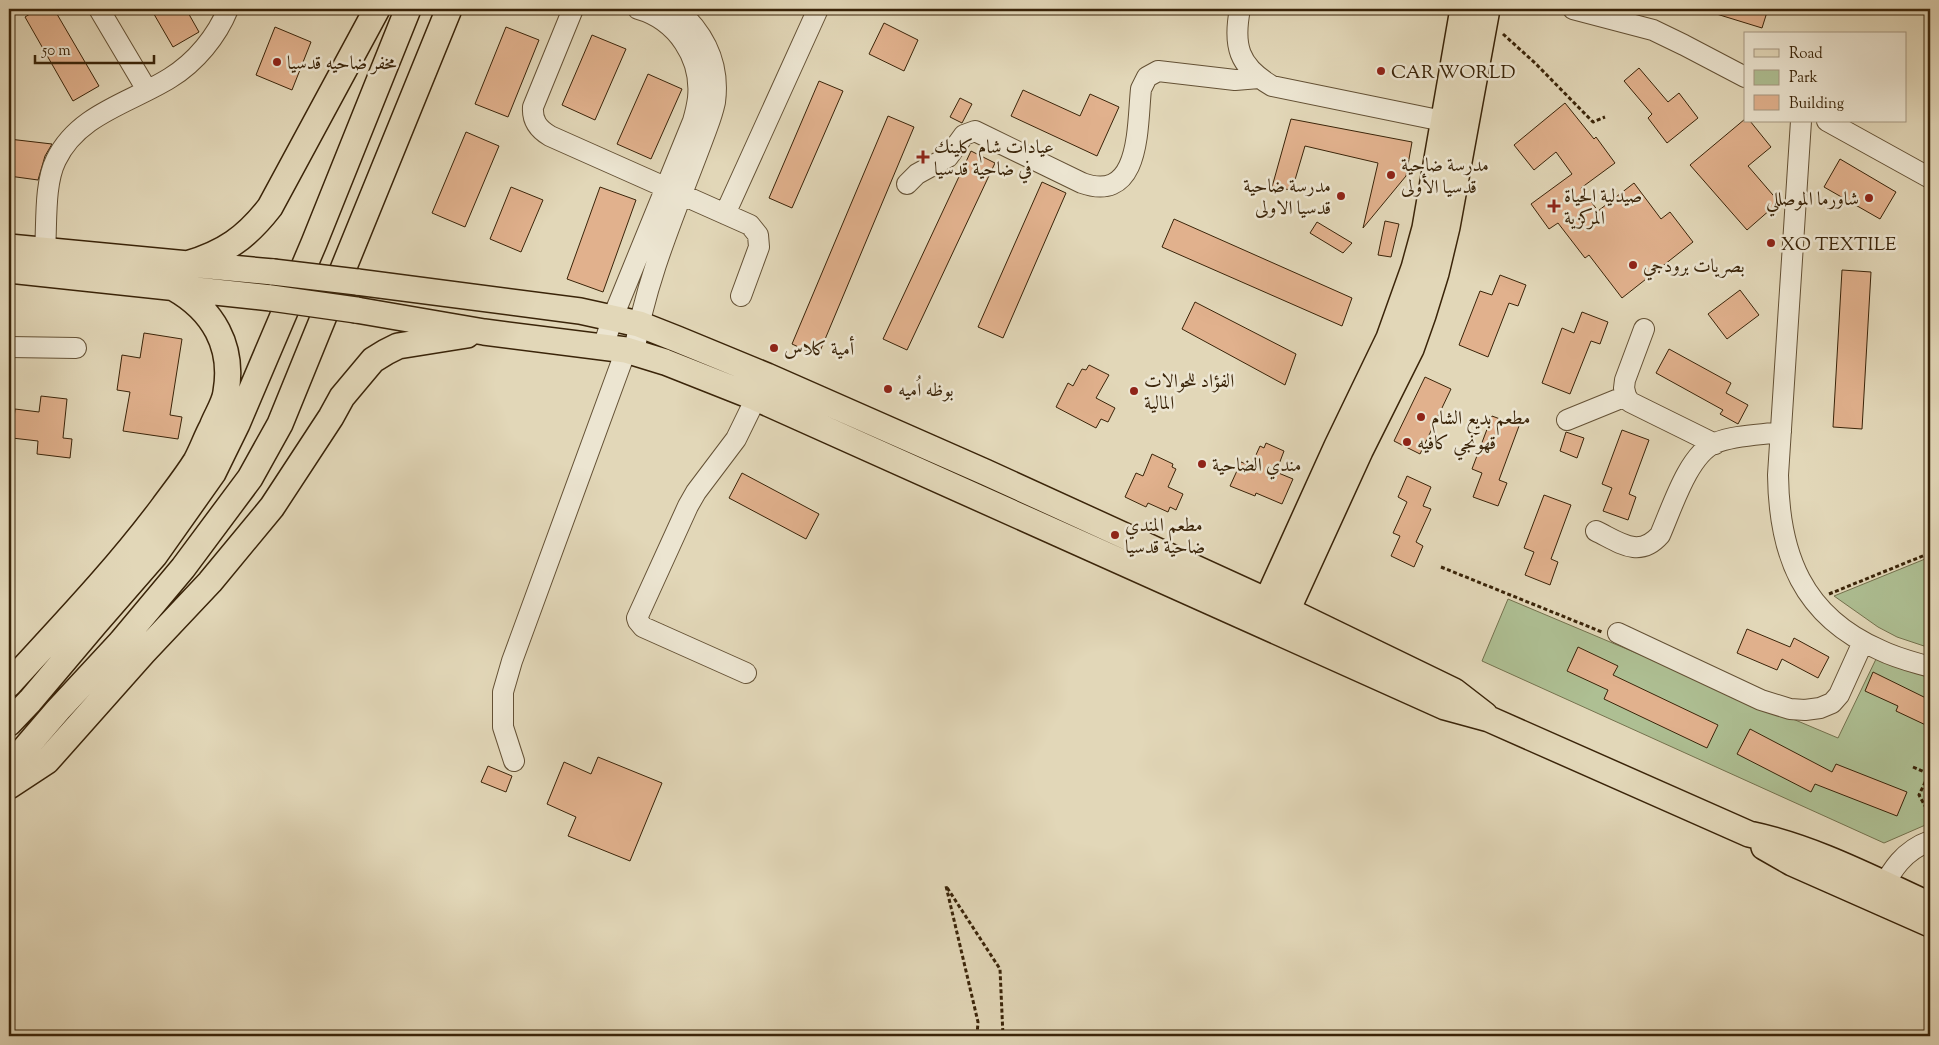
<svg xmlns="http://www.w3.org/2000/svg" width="1939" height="1045" font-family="'Sorts Mill Goudy',Amiri,serif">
  <rect width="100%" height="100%" fill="#e2d7b8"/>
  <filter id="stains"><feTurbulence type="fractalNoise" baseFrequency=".004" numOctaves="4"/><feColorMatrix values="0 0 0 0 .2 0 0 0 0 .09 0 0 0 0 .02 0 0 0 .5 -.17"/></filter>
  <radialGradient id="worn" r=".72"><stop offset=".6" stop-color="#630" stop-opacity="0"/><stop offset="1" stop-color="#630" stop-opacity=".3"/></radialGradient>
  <path fill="#aebf93" stroke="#74724e" d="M1930 557V648L1897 637 1878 627 1834 596Z
    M1508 599 1838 738 1877 657 1930 676V823L1884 843 1482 661Z"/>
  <path fill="#e1b18d" stroke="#3a2409" d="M38 9H54L99 86 73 101 25 17Z
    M151 9H186L199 32 173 47Z
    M1711 9H1768L1762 28 1710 12Z
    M884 23 918 40 904 71 869 54Z
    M275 27 311 42 292 90 256 75Z
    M506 27 539 40 508 117 475 104Z
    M592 35 626 49 595 120 562 105Z
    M1639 68 1668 102 1679 93 1698 118 1667 143 1648 118 1652 114 1624 81Z
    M648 74 682 89 651 159 617 144Z
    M819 81 843 91 792 208 769 198Z
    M1023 90 1080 116 1090 94 1119 107 1097 156 1011 116Z
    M960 98 972 104 962 123 950 117Z
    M1565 103 1594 139 1596 137 1615 163 1581 188 1598 211 1634 183 1661 219 1670 212 1693 242 1622 298 1589 255 1585 258 1558 223 1549 229 1531 204 1572 174 1556 152 1534 170 1514 145Z
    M888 116 914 127 818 356 792 344Z
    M1291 119 1412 142 1406 176 1363 228 1378 163 1305 146 1292 190 1272 187Z
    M1745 119V121H1750L1771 147 1748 166 1779 202 1747 230 1690 165Z
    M466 132 499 146 465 227 432 213Z
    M9 139 52 144 45 156 38 180 9 176Z
    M971 151 995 163 907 350 883 339Z
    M1840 159 1896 192 1880 219 1824 187Z
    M1042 182 1066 193 1003 338 978 327Z
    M511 187 543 200 521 252 490 239Z
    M600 187 636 200 603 292 567 279Z
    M1174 219 1352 298 1342 326 1162 247Z
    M1385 221 1399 224 1391 257 1378 255Z
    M1317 222 1352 243 1343 253 1310 233Z
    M1842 270 1871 272 1862 429 1833 427Z
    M1500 275 1526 285 1518 306 1509 303 1488 357 1459 345 1480 291 1492 295Z
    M1740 290 1759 315 1727 339 1708 314Z
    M1195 302 1296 354 1285 385 1182 329Z
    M1582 312 1608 322 1600 344 1591 341 1570 394 1542 383 1562 328 1574 333Z
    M144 333 182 339 170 415 182 417 178 439 123 431 130 392 117 390 122 355 140 358Z
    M1669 349 1731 383 1726 393 1748 405 1738 424 1720 414 1723 410 1656 373Z
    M1089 365 1109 375 1096 398 1115 408 1108 422 1101 419 1096 428 1056 407 1068 383 1073 386 1082 369 1086 370Z
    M1425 377 1451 389 1420 454 1394 441Z
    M41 396 67 399 63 438 72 439 70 458 37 454 38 441 12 438 15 409 39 412Z
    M1492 416 1519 426 1499 480 1507 483 1498 506 1473 497 1482 473 1472 469Z
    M1622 430 1649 440 1629 494 1636 497 1628 520 1603 511 1612 488 1602 484Z
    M1566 432 1584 438 1577 458 1560 451Z
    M1266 443 1284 451 1276 472 1293 479 1282 504 1256 493 1255 496 1230 486 1241 462 1251 466 1260 446 1264 448Z
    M1152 454 1173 464 1172 467 1176 469 1168 487 1183 494 1176 510 1170 507 1168 512 1148 503 1146 507 1125 497 1136 473 1143 476Z
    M742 473 819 514 806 539 729 498Z
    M1407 476 1431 487 1423 506 1431 509 1416 542 1423 546 1414 567 1391 556 1400 536 1393 533 1407 502 1398 497Z
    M1544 495 1571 505 1551 559 1558 562 1550 585 1525 575 1534 552 1524 548Z
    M1747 629 1790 647 1794 638 1829 657 1818 678 1782 659 1777 670 1737 653Z
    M1578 647 1618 666 1613 675 1718 725 1707 748 1604 699 1608 690 1567 671Z
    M1873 672 1930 700V727L1896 711 1898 706 1865 691Z
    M1750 729 1832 772 1836 764 1907 792 1897 816 1815 784 1811 792 1737 754Z
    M598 757 662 783 630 861 568 836 576 817 547 804 564 762 591 774Z
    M488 766 512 776 506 792 481 782Z"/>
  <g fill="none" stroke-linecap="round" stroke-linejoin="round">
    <defs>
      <path id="minor" d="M99 9 147 90
        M573 9 533 107C532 121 538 129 550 136L750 225 758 235 759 247 741 296
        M1240 9C1233 45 1238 66 1272 86L1443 121
        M1573 9 1653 30 1684 45 1745 77
        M1801 121 1778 475C1779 554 1802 616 1880 650 1896 658 1913 662 1930 667
        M1827 121 1930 178
        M907 184 917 174 948 157 964 135 975 131 1082 183C1141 204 1137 127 1141 89L1147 77 1158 71 1235 80 1259 78
        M725 214 818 9
        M45 250C47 224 44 184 56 160 78 114 130 103 170 78 196 62 217 36 228 9
        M1644 329 1625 380 1624 388 1626 396 1630 402 1715 444
        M9 347 76 348
        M603 347 613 317 693 121C695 114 697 106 698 98 702 58 677 20 638 9
        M634 353C646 275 680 202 707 128 710 120 713 111 715 102 720 64 704 33 677 9
        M1567 420 1626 396
        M1596 531C1619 542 1639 559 1660 535 1672 508 1688 455 1715 443 1735 435 1760 435 1781 432
        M1618 633 1761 700 1790 709 1805 710 1820 708 1832 703 1839 695 1863 642
        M746 673 643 627 638 621 637 618 688 506 696 492 736 439 756 398
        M514 761 503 727V692L512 661 626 350
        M1877 896C1891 872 1902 851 1930 841"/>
      <path id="major" d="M9 247 273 272
        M187 264C224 253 246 238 270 207L377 9
        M9 270 271 298
        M357 282 580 311 639 324 677 339 767 376 985 472 1287 610 1454 691 1485 715
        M356 310 484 332 626 350 665 362 756 398 1445 707 1489 719 1749 834C1812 847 1871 878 1930 905
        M1260 616 1337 446 1389 338 1414 268 1425 228 1463 9
        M1280 626 1360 451 1411 349 1423 315 1436 273 1447 227 1487 9
        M9 684C62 626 116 570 163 507 174 492 186 477 196 461 202 450 206 438 212 427 216 416 225 403 226 392 234 346 213 310 174 288
        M9 723 30 701 95 624 155 555 213 473 237 424 314 243 408 9
        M9 767 58 710 121 642 183 568 250 478 280 424 449 9
        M9 786 47 761 143 653 210 582 272 507 331 417 342 397 373 360 386 352 398 346 467 335
        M1764 847 1792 863 1930 924"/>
    </defs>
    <use href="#minor" stroke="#645135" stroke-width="22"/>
    <use href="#major" stroke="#3a2409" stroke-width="28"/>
    <path stroke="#3a2409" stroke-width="3" stroke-dasharray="4 2.5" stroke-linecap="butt" d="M1503 34 1535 63 1593 122 1605 117
      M1441 567 1602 632
      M1829 594 1930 553
      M1913 767 1929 774 1919 795 1930 815
      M977 1036 978 1022 946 886 1000 969 1003 1036"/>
    <use href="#minor" stroke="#ece5d1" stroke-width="20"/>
    <use href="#major" stroke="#e2d7b8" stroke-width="25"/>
    <defs>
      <path id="major-bridge" d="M273 272 357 282
        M271 298 356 310"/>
    </defs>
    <use href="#major-bridge" stroke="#3a2409" stroke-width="28" stroke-linecap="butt"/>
    <use href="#major-bridge" stroke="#e2d7b8" stroke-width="25"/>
  </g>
  <g fill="#8f2418" stroke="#ece5d1" stroke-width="2">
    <circle cx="277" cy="62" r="5"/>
    <circle cx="1381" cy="71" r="5"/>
    <path d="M920.5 149.5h5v5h5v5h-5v5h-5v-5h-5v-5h5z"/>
    <circle cx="1391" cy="175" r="5"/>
    <circle cx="1341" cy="196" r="5"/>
    <circle cx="1869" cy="198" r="5"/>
    <path d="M1551.5 198.5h5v5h5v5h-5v5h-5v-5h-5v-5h5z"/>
    <circle cx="1771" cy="243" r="5"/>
    <circle cx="1633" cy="265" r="5"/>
    <circle cx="774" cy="348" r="5"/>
    <circle cx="888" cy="389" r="5"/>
    <circle cx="1134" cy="391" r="5"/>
    <circle cx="1421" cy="417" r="5"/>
    <circle cx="1407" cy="442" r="5"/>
    <circle cx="1202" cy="464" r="5"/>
    <circle cx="1115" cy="535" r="5"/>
  </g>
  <g text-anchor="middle" stroke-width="5" stroke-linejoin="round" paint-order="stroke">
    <g font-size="19" fill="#3a2409" stroke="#ece5d1" text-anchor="start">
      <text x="287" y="69">مخفر ضاحيه قدسيا</text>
      <text x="1391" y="78">CAR WORLD</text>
      <text x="934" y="153">عيادات شام كلينك<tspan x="934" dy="22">في ضاحية قدسيا</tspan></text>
      <text x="1401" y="171">مدرسة ضاحية<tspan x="1401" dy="22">قدسيا الأولى</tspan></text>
      <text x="1331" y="192" text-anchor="end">مدرسة ضاحية<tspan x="1331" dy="22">قدسيا الاولى</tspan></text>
      <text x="1564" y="202">صيدلية الحياة<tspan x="1564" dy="22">المركزية</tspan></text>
      <text x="1859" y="205" text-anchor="end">شاورما الموصللي</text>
      <text x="1781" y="250">XO TEXTILE</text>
      <text x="1643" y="272">بصريات برودجي</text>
      <text x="784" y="355">أمية كلاس</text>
      <text x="1144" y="387">الفؤاد للحوالات<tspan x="1144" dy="22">المالية</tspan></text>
      <text x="898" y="396">بوظه اُميه</text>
      <text x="1431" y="424">مطعم بديع الشام</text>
      <text x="1417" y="449">قهونجي كافيه</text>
      <text x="1212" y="471">مندي الضاحية</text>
      <text x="1125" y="531">مطعم المندي<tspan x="1125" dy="22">ضاحية قدسيا</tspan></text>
    </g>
  </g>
  <rect width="1939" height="1045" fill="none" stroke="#e2d7b8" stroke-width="30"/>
  <rect x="10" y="10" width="1919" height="1025" fill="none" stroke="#3a2409" stroke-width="2.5"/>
  <rect x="15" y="15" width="1909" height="1015" fill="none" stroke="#3a2409"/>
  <rect x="1744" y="32" width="162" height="90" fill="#ece5d1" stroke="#a59881"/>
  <rect x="1754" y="49" width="25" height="8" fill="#e2d7b8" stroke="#a59881"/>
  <text x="1789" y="58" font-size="15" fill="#3a2409">Road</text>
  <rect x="1754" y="70" width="25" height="15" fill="#aebf93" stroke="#a59881"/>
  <text x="1789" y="82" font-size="15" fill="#3a2409">Park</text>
  <rect x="1754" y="95" width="25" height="15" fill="#e1b18d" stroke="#a59881"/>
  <text x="1789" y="108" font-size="15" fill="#3a2409">Building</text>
  <path d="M35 55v8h119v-8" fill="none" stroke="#3a2409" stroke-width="2.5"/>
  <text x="42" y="55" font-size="15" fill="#3a2409" stroke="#ece5d1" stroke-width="4" paint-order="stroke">50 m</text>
  <rect width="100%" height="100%" filter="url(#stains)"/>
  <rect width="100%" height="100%" fill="url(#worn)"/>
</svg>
